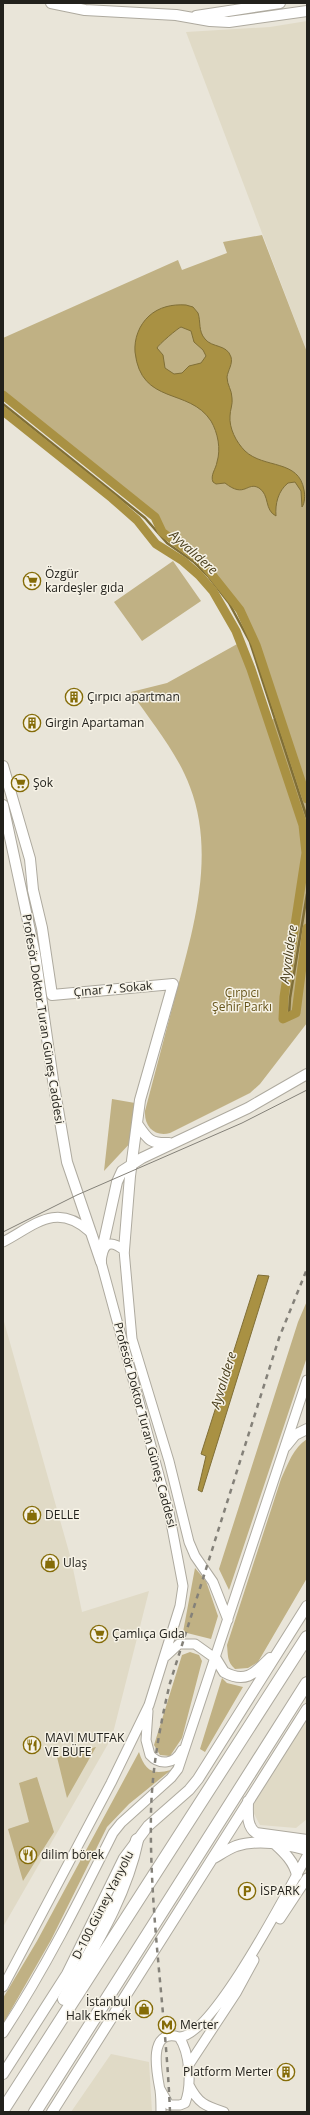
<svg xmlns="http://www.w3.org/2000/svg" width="310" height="2115" font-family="'Open Sans',sans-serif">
  <rect width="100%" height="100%" fill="#e9e5d9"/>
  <path fill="#e0dac6" d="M307 21V352L186 32 270 27Z
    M3 1318 71 1559 82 1612 149 1591 112 1737 3 1927Z
    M307 1719V1819L296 1828 260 1825 251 1808Z
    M111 2054 149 2062 152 2112H71Z"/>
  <path fill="#c0b184" d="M262 235 307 352V1023L260 1084 250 1093 170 1133C155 1137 144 1127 145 1111 155 1073 165 1035 175 997 193 931 216 855 190 787 177 752 152 723 131 692L167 683 239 643 265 723 280 716 256 645 240 610 201 561 162 532 155 516 3 395V338L178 260 182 270 227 253 223 242Z
    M173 561 201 601 142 641 114 602Z
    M112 1099 135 1103 133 1140 104 1171Z
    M307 1301V1357L229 1590 219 1569 298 1322Z
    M307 1439V1578L258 1662 248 1668 235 1669C227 1662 228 1655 227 1645L281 1479C288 1464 293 1448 307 1439Z
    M195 1568 206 1581 218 1616 211 1639 183 1632Z
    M190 1652 199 1655 202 1661 182 1738 170 1756 160 1755 154 1745 182 1655Z
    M222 1678 227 1683 243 1687 205 1752 200 1749Z
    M96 1747 67 1798 57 1757Z
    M139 1752C145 1771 153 1775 171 1770L129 1804 107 1827 51 1940 3 2024V1998L37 1941Z
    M37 1777 54 1832 23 1881 8 1829 29 1822 19 1783Z"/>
  <path fill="#a99143" stroke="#806f37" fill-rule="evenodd" d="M186 305 193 307 198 313C201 322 198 331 205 339 212 348 227 344 231 357 233 364 228 370 227 377 227 385 232 390 232 398 233 404 230 410 230 416 229 428 236 442 245 451 264 469 299 459 304 490 305 495 305 503 302 507L301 491 295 482 288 483C278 491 275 504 276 516 264 510 270 495 259 488 247 481 245 499 225 483L216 484 213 482C210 475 216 469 217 462 221 449 218 433 211 421 189 387 141 406 135 352 134 339 139 325 149 316 159 307 172 304 186 305ZM181 327 191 331 194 342 203 350 206 356 201 363 189 366 182 373 174 374 165 368 163 355 157 348C158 345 178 328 181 327Z
    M258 1275 269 1276 202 1492 198 1490 206 1456 201 1454Z"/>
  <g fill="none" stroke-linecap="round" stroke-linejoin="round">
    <path stroke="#806f37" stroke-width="2.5" d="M3 404 145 518 167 543 194 562 208 576 229 603 250 642 307 818
      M289 1016 290 998 307 894"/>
    <path stroke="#a99143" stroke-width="9" d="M3 395 155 517 162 532 201 561 240 610 256 645 307 799
      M3 411 112 498 137 520 156 544 183 561 199 575 213 591 236 631 251 669 303 825 306 853 284 997 283 1019 296 1013 307 928"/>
    <defs>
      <path id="secondary" d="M3 1242C35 1225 56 1202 89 1231
        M166 1656 179 1644H195L216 1659
        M148 1711 146 1740 150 1755C160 1766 175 1764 182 1750
        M280 1919 307 1878
        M3 1987 111 1783 149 1705 180 1606 183 1586 169 1512 101 1262C103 1245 108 1238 124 1250L132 1339 169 1461 189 1542 195 1556 213 1582 228 1620
        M3 2033C45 1969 79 1901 113 1833L121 1823 171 1778 178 1769 307 1380
        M179 2037C213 2037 289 1888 307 1856
        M188 2066 236 1993 254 1960
        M189 2085C198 2103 205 2106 224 2112
        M160 2089 169 2105H180L185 2103C192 2085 190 2053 179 2037 147 2028 157 2074 160 2090 161 2097 161 2105 161 2112"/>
      <path id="primary" d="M51 3 85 10 176 15 210 21 229 22 307 11
        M196 16 280 3
        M3 766 30 859 33 890 42 928 52 995 173 984 140 1100 130 1176 124 1250
        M3 805 35 954 53 1080 67 1162 101 1262
        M138 1125C148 1140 151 1144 169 1143
        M102 1250 117 1182 122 1171 142 1158 248 1108 307 1074
        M286 1446 295 1435 307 1429
        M216 1659 224 1672C246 1684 255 1673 270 1658
        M248 1801C248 1812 246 1826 256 1833L307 1840
        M275 1844C285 1853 294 1862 297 1875
        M214 1858C221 1854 228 1849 236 1846 257 1839 286 1844 307 1850
        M3 2074 67 1974 124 1858 148 1826 189 1790 198 1779 307 1606
        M52 2112 307 1709"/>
      <path id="highway" d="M64 1999C92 1949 125 1898 137 1840
        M3 2110 307 1637
        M35 2112 307 1683"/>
    </defs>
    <use href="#secondary" stroke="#aeaa9f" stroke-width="11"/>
    <use href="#primary" stroke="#aeaa9f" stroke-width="12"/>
    <use href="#highway" stroke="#aeaa9f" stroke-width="14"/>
    <use href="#secondary" stroke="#fff" stroke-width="9"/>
    <use href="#primary" stroke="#fff" stroke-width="10"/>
    <use href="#highway" stroke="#fff" stroke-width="12"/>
    <path stroke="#848179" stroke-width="1" d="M3 1232 77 1195 242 1123 307 1090"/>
    <path stroke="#848179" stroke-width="2.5" stroke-dasharray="5 5" stroke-linecap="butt" d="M170 2112C166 2012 149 1912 151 1812 152 1769 160 1725 170 1683L279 1338 307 1269"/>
  </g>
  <defs>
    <symbol id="supermarket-ring" viewBox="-11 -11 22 22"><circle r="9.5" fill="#f6f2e6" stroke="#856c08" stroke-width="1.5"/><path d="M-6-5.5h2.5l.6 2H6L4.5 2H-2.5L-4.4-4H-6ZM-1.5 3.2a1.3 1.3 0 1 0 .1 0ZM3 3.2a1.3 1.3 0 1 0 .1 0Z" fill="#856c08"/></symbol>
    <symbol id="building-ring" viewBox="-11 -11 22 22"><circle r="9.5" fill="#f6f2e6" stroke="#856c08" stroke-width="1.5"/><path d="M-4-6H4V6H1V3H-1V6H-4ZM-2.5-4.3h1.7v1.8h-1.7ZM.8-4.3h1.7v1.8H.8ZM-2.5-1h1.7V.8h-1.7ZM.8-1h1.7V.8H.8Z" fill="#856c08"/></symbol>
    <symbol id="shop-ring" viewBox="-11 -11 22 22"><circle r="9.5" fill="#f6f2e6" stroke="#856c08" stroke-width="1.5"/><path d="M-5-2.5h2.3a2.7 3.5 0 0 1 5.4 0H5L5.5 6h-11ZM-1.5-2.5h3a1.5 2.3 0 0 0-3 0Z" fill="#856c08"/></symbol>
    <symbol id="restaurant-ring" viewBox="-11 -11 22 22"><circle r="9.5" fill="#f6f2e6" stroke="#856c08" stroke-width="1.5"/><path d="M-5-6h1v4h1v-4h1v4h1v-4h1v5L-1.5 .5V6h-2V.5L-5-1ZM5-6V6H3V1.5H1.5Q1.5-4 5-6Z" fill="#856c08"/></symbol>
    <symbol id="parking-ring" viewBox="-11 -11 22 22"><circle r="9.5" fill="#f6f2e6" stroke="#856c08" stroke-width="1.5"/><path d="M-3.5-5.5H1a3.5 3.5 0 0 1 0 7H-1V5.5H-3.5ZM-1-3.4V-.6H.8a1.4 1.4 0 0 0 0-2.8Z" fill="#856c08"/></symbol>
    <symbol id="metro-ring" viewBox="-11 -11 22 22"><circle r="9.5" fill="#f6f2e6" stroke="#856c08" stroke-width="1.5"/><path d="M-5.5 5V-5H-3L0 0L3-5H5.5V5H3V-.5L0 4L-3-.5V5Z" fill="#856c08"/></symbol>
  </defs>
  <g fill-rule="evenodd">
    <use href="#supermarket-ring" x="22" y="571" width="20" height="20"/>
    <use href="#building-ring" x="64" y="687" width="20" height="20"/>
    <use href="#building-ring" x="22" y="713" width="20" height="20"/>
    <use href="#supermarket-ring" x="10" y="773" width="20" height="20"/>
    <use href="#shop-ring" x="22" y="1505" width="20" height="20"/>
    <use href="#shop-ring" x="40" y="1553" width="20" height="20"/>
    <use href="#supermarket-ring" x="89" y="1624" width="20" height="20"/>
    <use href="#restaurant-ring" x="22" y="1735" width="20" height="20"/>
    <use href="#restaurant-ring" x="18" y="1845" width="20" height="20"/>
    <use href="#parking-ring" x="237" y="1881" width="20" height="20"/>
    <use href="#shop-ring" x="134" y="1999" width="20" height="20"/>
    <use href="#metro-ring" x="157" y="2015" width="20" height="20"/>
    <use href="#building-ring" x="276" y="2062" width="20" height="20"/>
  </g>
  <g text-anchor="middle" stroke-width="3" stroke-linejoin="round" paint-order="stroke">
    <g font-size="12" fill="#22211c" stroke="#f6f2e6" text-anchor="start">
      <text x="45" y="578">Özgür<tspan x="45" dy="14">kardeşler gıda</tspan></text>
      <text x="87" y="701">Çırpıcı apartman</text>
      <text x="45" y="727">Girgin Apartaman</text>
      <text x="33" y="787">Şok</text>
      <text x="45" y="1519">DELLE</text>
      <text x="63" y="1567">Ulaş</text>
      <text x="112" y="1638">Çamlıça Gıda</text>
      <text x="45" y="1742">MAVI MUTFAK<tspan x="45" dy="14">VE BÜFE</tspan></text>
      <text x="41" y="1859">dilim börek</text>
      <text x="260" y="1895">İSPARK</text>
      <text x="131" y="2006" text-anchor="end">İstanbul<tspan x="131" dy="14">Halk Ekmek</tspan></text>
      <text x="180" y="2029">Merter</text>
      <text x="273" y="2076" text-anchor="end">Platform Merter</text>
    </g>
    <g font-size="12" fill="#22211c" stroke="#f6f2e6">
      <text transform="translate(113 989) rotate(-5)" y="4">Çınar 7. Sokak</text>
      <text transform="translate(43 1019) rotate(81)" y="4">Profesör Doktor Turan Güneş Caddesi</text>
      <text transform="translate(145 1425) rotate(75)" y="4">Profesör Doktor Turan Güneş Caddesi</text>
      <text transform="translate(103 1905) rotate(-63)" y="4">D-100 Güney Yanyolu</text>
    </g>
    <g font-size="12" fill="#66541a" stroke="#f6f2e6">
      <text x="242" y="997">Çırpıcı<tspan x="242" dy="14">Şehir Parkı</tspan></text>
    </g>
    <g font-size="13" font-style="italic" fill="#493e1c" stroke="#f6f2e6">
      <text transform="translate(194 552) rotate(42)" y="5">Ayvalıdere</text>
      <text transform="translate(288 954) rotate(-82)" y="5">Ayvalıdere</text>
      <text transform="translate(223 1380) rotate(-73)" y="5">Ayvalıdere</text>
    </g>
  </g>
  <rect width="310" height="2115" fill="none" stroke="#22211c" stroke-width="8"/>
</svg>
